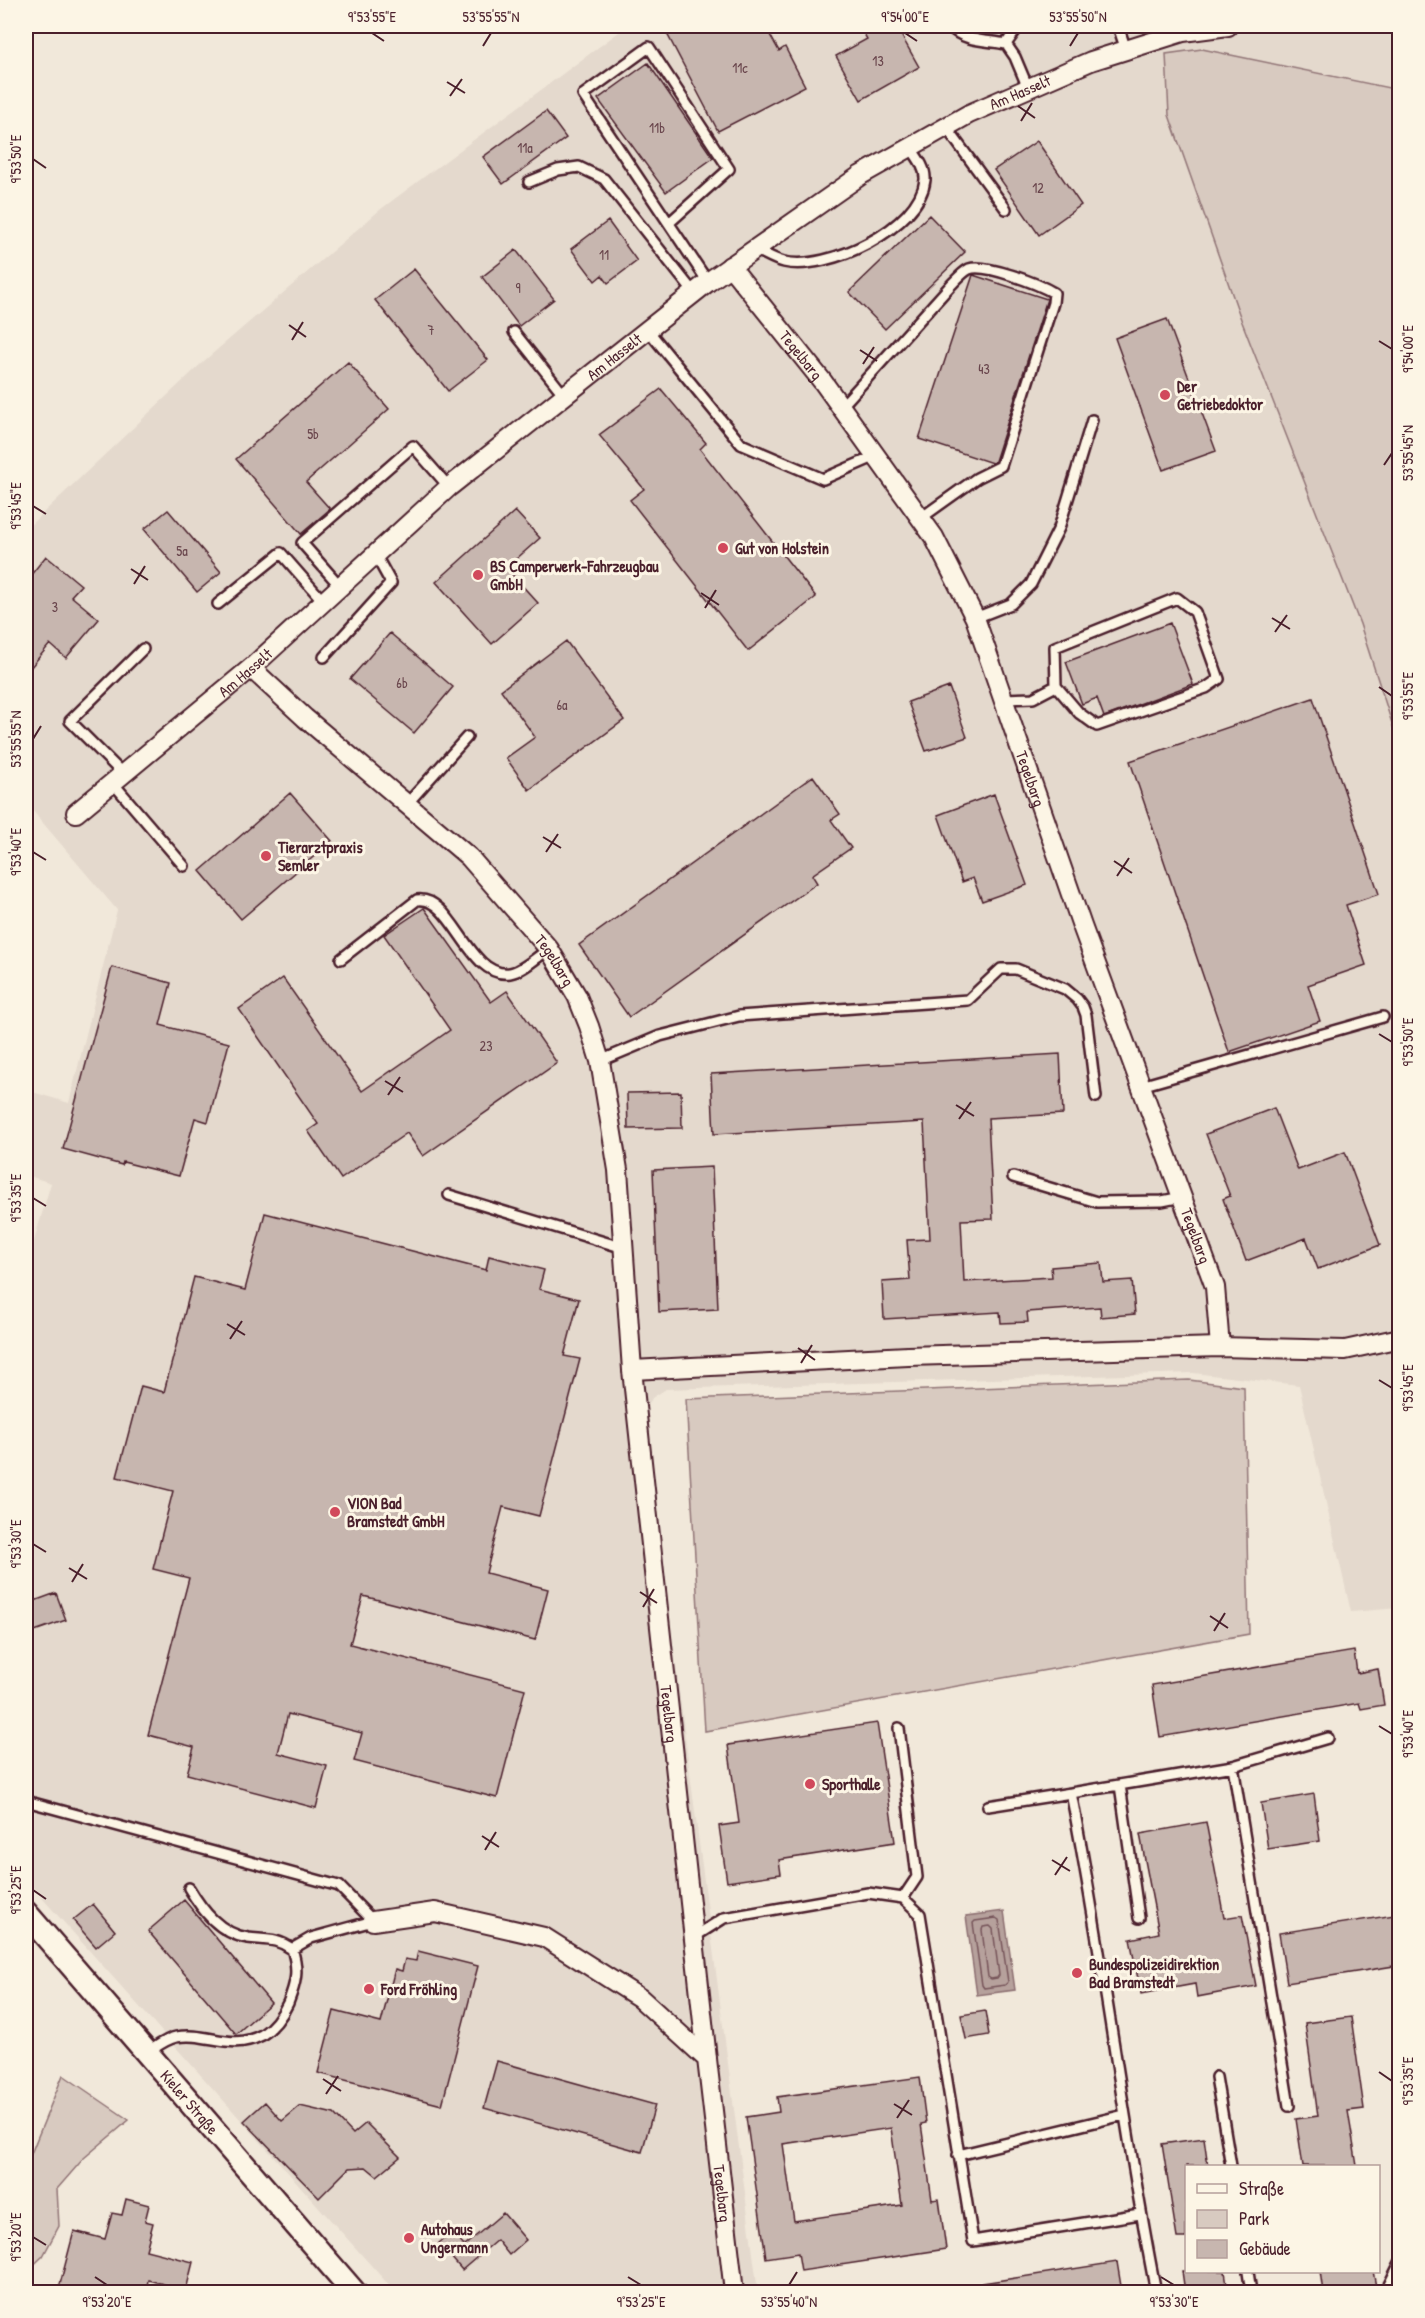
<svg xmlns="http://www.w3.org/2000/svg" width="1425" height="2318" font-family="'Patrick Hand',sans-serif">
  <rect width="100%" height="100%" fill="#f1e8da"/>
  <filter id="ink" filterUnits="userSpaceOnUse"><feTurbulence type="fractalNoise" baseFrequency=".0167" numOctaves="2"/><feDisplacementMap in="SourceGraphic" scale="12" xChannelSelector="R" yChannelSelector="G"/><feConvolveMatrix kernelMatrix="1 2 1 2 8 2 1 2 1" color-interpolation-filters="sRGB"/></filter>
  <g filter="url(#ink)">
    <path fill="#e4d9cd" d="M627 26H1399V90L1202 49 1166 54 1169 116 1242 322 1360 624 1399 745V1608L1351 1612 1299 1385 1193 1373 666 1389 652 1398 643 1416 758 2292H395L26 1880V1268L51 1183 26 1175V1090L69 1103 117 910 26 803V529L204 361 381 209Z"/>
    <path fill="#d8cac0" stroke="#917476" stroke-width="1.5" d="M1202 49 1399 90V745L1360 624 1242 322 1169 115 1166 54Z
      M1189 1380 1244 1387 1249 1634 705 1731 686 1399Z
      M63 2075 129 2120 84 2158 57 2189 59 2226 43 2256 26 2272V2166Z"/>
    <path fill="#b6a19c" stroke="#8b6d6f" stroke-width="1.5" d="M1004 1911 1015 1990 977 1995 966 1916Z"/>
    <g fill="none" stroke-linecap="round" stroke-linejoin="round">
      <path stroke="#755358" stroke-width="1.5" d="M996 1918 999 1920 1008 1982 1005 1985 984 1988 982 1985 973 1923 975 1921Z
        M990 1926 993 1929 999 1975 997 1978 991 1979 988 1977 982 1930 983 1927Z"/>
    </g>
    <path fill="#c7b6af" stroke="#4a1f2b" stroke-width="1.5" fill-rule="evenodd" d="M663 26H765L779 51 785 47 805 86 718 131Z
      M859 26H896L919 67 861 100 836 56 867 39Z
      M648 63 713 158 666 192 598 99Z
      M546 111 566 138 503 184 483 157Z
      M1037 141 1081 205 1039 235 994 170Z
      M929 215 965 252 885 329 849 292Z
      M608 221 637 261 608 283 602 275 595 281 571 249Z
      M516 250 554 299 519 326 482 277Z
      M414 269 488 360 448 391 375 300Z
      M973 275 1047 299 995 461 992 463 919 439Z
      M1167 319 1216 451 1163 470 1115 338Z
      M348 362 389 409 306 482 330 509 301 534 236 459Z
      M661 389 706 443 700 449 816 597 748 651 630 500 644 489 599 435Z
      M168 510 221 572 197 592 144 529Z
      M515 511 540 538 506 568 538 603 492 644 436 582Z
      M46 556 81 585 71 596 99 619 66 658 50 644 26 673V581Z
      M1170 623 1193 684 1104 717 1097 698 1082 704 1066 662Z
      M390 633 453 687 414 733 350 679Z
      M566 641 624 720 529 790 506 758 535 737 501 690Z
      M949 687 967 737 926 751 908 702Z
      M1313 698 1379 894 1346 905 1366 965 1308 985 1320 1021 1229 1052 1130 761Z
      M813 776 840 814 831 820 851 848 812 875 817 883 629 1017 579 945Z
      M290 793 332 841 241 919 200 871Z
      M994 794 1027 885 982 901 973 878 962 882 938 815Z
      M424 908 491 1002 507 991 557 1063 423 1156 407 1133 341 1179 308 1131 318 1124 239 1009 283 978 362 1091 450 1030 384 935Z
      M112 967 171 983 160 1025 229 1043 208 1122 195 1118 179 1176 123 1162 122 1165 63 1149Z
      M1060 1054 1063 1114 988 1118 993 1219 961 1220 964 1282 1052 1277 1051 1267 1101 1263 1103 1282 1132 1280 1135 1314 1101 1317 1100 1307 1027 1312 1028 1322 1001 1323 1000 1312 884 1319 882 1282 910 1280 907 1240 930 1239 924 1122 714 1134 711 1074Z
      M681 1092 682 1128 628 1129 627 1093Z
      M1274 1108 1298 1170 1345 1152 1380 1245 1318 1269 1306 1238 1246 1261 1223 1199 1230 1196 1206 1134Z
      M712 1167 718 1309 659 1312 653 1170Z
      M265 1213 486 1270 489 1256 544 1270 539 1289 579 1299 564 1356 580 1359 539 1516 503 1507 486 1573 548 1589 535 1640 363 1596 350 1644 525 1689 497 1798 354 1761 362 1733 288 1714 278 1753 327 1766 316 1808 187 1774 194 1747 148 1735 189 1578 153 1569 173 1491 117 1477 141 1386 164 1392 194 1277 245 1290Z
      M56 1593 66 1620 26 1634V1604Z
      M1354 1651 1357 1673 1378 1669 1384 1705 1361 1709 1359 1703 1160 1737 1152 1685Z
      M877 1723 895 1842 779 1860 781 1874 727 1882 719 1826 739 1823 728 1745Z
      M1314 1794 1320 1841 1268 1849 1261 1803Z
      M1206 1822 1224 1918 1242 1915 1256 1986 1197 1997 1195 1984 1141 1994 1130 1939 1159 1933 1140 1834Z
      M184 1900 271 2003 236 2034 148 1931Z
      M93 1904 115 1931 96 1947 73 1920Z
      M1394 1915 1400 1965 1287 1983 1279 1933Z
      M418 1951 478 1966 442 2105 318 2073 334 2011 381 2023 395 1969 402 1971 405 1959 416 1961Z
      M985 2011 989 2035 966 2039 961 2015Z
      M1351 2017 1364 2109 1348 2111 1357 2166H1303L1296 2119 1318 2116 1305 2023Z
      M497 2061 655 2105 642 2152 484 2108Z
      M920 2077 926 2123 921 2124 932 2200 939 2199 946 2249 801 2271 798 2253 766 2258 746 2117 779 2112 777 2097ZM891 2128 902 2205 794 2221 783 2144Z
      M265 2102 282 2121 300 2106 334 2114 353 2134 366 2123 400 2157 377 2176 366 2167 349 2168 319 2198 244 2121Z
      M1204 2138 1208 2166H1186V2238H1177L1162 2144Z
      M126 2199 149 2205 145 2221 153 2223 146 2250 193 2262 186 2290 148 2280 146 2292H58L74 2231 105 2239 112 2213 122 2215Z
      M503 2213 526 2240 509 2255 497 2240 462 2270 439 2243 452 2232 464 2246Z
      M1117 2262 1122 2292H984L983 2283Z
      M1182 2271H1225L1228 2292H1185Z
      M1320 2271H1373L1377 2292H1323Z"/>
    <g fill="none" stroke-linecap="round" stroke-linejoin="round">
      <defs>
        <path id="service" d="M949 26C965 42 985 40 1006 44L1015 57 1028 88
          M1118 26 1126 50
          M1161 26 1165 37
          M1006 44 1019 26
          M946 127 1006 209
          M529 182 558 170 579 167 604 179 694 293
          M669 223 729 169 649 47 583 95 708 282
          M754 249C764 253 774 260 784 262 827 272 920 228 925 180 926 168 917 157 910 147
          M647 329 741 444 823 479 876 456
          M514 332 564 395
          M841 407 951 285C956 280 963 272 969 269 985 263 1039 284 1054 293L1053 303 1001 466 977 478 921 518
          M340 586 302 543 413 446 449 487
          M218 604 281 553 323 601
          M975 618 1011 604 1031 584 1059 528 1092 420
          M324 657 391 583 375 554
          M1003 699 1033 698 1056 686 1055 647 1177 598 1195 612 1219 679 1206 688 1097 726 1079 713 1056 686
          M123 774 70 721 143 649
          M113 783 184 866
          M406 805 467 737
          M341 959 417 900C453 895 468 979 510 973 523 971 538 956 549 949
          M600 1061 660 1036 739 1016 968 1000 1001 969H1016L1065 989 1077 999 1083 1007 1086 1015 1096 1097
          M1141 1086 1383 1017
          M1013 1177 1097 1202 1162 1201 1182 1197
          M449 1195 624 1248
          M899 1728 917 1877 903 1898
          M1233 1766 1289 2106
          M1120 1785 1139 1918
          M1071 1793 1233 1766 1328 1738
          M26 1801 339 1886 373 1921 311 1938 292 1949C277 1938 266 1940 248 1938 220 1934 202 1910 189 1888
          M988 1806 1071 1793C1104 1959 1123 2127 1156 2292
          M694 1937 724 1918 868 1893 903 1898 920 1914 973 2241 1140 2214
          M148 2052C156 2047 166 2039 176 2037 207 2031 231 2052 262 2035 274 2027 282 2016 288 2003 296 1983 299 1970 292 1949
          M1216 2077 1231 2166
          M958 2155 1124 2115
          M1248 2272 1251 2292
          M1389 2292V2285L1400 2263"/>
        <g id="minor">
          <path id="s1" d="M730 266 823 382 934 537 975 618 1082 926 1215 1287 1220 1347"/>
          <path id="s2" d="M251 668 305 718 469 857 549 949 577 996 589 1026 600 1061 618 1170 632 1370 707 2059"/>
          <path id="s3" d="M76 813 251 668 449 487 708 282 861 175 969 114 1091 61 1183 32 1228 26"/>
          <path d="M632 1370 908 1356 1220 1347 1345 1350 1400 1338"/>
          <path id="s4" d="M373 1921 435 1912 544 1937 640 1998 707 2059 734 2292"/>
        </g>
        <g id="tertiary">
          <path id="s5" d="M26 1913 354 2292"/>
        </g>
      </defs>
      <use href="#service" stroke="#4a1f2b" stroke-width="14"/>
      <use href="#minor" stroke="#4a1f2b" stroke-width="22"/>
      <use href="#tertiary" stroke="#4a1f2b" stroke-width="27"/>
      <use href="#service" stroke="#fcf5e5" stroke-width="9"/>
      <use href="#minor" stroke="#fcf5e5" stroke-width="18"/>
      <use href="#tertiary" stroke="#fcf5e5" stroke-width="22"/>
    </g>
  </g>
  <path fill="none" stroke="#4a1f2b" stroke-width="2" d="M372 33 384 41M905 33 917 41M483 46 491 33M1070 46 1078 33M447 82 465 93M450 96 462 79M1018 106 1035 118M1021 121 1032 103M33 159 46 168M289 325 306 337M292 340 303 322M1379 341 1392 349M860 350 877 361M863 364 874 347M1384 465 1392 453M33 506 46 514M131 569 148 580M134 584 145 566M701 593 719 605M705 608 716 590M1272 618 1290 629M1275 632 1287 615M1379 687 1392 696M33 739 41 726M543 837 561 848M33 852 46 860M546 852 558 834M1114 861 1132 873M1117 876 1129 858M1379 1034 1392 1042M385 1081 403 1092M388 1095 400 1077M956 1105 974 1116M959 1119 971 1102M33 1198 46 1206M227 1324 245 1335M230 1339 242 1321M798 1348 815 1360M801 1363 812 1345M1379 1380 1392 1388M33 1544 46 1552M69 1568 87 1579M72 1582 83 1564M640 1592 657 1603M643 1607 654 1589M1210 1616 1228 1628M1214 1631 1225 1613M1379 1726 1392 1734M482 1836 499 1847M485 1850 496 1832M1052 1860 1070 1871M1055 1875 1067 1857M33 1890 46 1899M1379 2072 1392 2081M323 2079 341 2091M326 2094 338 2076M894 2104 912 2115M897 2118 909 2100M33 2237 46 2245M95 2277 107 2285M628 2277 641 2285M1161 2277 1174 2285M789 2285 797 2272"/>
  <g fill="#d1495b" stroke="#fcf5e5" stroke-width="2">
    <circle cx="1165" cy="395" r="6"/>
    <circle cx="723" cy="548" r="6"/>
    <circle cx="478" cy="575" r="6"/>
    <circle cx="266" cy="856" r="6"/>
    <circle cx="335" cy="1512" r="6"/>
    <circle cx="810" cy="1784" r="6"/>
    <circle cx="1077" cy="1973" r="6"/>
    <circle cx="369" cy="1989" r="6"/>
    <circle cx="409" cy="2238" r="6"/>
  </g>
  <g text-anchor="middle" stroke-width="6" stroke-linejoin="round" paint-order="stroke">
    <g font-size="14" fill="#69454c">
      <text x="878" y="66">13</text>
      <text x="740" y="73">11c</text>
      <text x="657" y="133">11b</text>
      <text x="525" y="153">11a</text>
      <text x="1038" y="193">12</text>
      <text x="604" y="260">11</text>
      <text x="518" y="293">9</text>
      <text x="431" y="335">7</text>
      <text x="984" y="374">43</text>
      <text x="313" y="439">5b</text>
      <text x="182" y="556">5a</text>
      <text x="55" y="612">3</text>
      <text x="402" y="688">6b</text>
      <text x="562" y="710">6a</text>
      <text x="486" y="1051">23</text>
    </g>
    <g font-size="16" fill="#4a1f2b" stroke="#fcf5e5">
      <text dy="6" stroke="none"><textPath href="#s3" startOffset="1192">Am Hasselt</textPath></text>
      <text dy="6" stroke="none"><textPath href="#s1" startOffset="114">Tegelbarg</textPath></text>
      <text dy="6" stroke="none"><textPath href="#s3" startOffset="706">Am Hasselt</textPath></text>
      <text dy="6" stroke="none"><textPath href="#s3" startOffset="220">Am Hasselt</textPath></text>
      <text dy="6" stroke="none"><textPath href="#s1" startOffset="600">Tegelbarg</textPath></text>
      <text dy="6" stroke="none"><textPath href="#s2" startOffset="423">Tegelbarg</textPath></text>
      <text dy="6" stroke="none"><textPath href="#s1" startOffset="1086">Tegelbarg</textPath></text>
      <text dy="6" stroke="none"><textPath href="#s2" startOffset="1191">Tegelbarg</textPath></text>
      <text dy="6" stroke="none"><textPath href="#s5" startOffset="250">Kieler Straße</textPath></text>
      <text dy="6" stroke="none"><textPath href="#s4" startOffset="514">Tegelbarg</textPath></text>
    </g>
    <g font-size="16" font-weight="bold" fill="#4a1f2b" stroke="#fcf5e5" text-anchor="start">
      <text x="1177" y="392">Der<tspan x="1177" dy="18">Getriebedoktor</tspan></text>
      <text x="735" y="554">Gut von Holstein</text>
      <text x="490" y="572">BS Camperwerk-Fahrzeugbau<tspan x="490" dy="18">GmbH</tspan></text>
      <text x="278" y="853">Tierarztpraxis<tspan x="278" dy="18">Semler</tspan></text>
      <text x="347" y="1509">VION Bad<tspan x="347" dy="18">Bramstedt GmbH</tspan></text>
      <text x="822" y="1790">Sporthalle</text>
      <text x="1089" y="1970">Bundespolizeidirektion<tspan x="1089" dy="18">Bad Bramstedt</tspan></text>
      <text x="381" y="1995">Ford Fröhling</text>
      <text x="421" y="2235">Autohaus<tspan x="421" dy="18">Ungermann</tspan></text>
    </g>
  </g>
  <rect width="1425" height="2318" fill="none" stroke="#fcf5e5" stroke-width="66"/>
  <rect x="1185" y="2165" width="195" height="108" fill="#fcf5e5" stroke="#b59f9b" stroke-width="1.5"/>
  <rect x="1197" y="2184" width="30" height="9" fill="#fcf5e5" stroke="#b59f9b" stroke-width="1.5"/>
  <text x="1239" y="2195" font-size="18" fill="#4a1f2b">Straße</text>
  <rect x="1197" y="2210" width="30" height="18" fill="#d8cac0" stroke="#b59f9b" stroke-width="1.5"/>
  <text x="1239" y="2225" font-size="18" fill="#4a1f2b">Park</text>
  <rect x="1197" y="2240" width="30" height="18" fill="#c7b6af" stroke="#b59f9b" stroke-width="1.5"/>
  <text x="1239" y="2255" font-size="18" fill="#4a1f2b">Gebäude</text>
  <rect x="33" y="33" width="1359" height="2252" fill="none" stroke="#4a1f2b" stroke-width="2"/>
  <g font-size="15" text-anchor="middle" fill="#4a1f2b">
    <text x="372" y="22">9°53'55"E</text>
    <text x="491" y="22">53°55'55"N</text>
    <text x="905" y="22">9°54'00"E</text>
    <text x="1078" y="22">53°55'50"N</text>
    <text transform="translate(16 159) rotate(-90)" y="5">9°53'50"E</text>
    <text transform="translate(1408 349) rotate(-90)" y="5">9°54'00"E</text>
    <text transform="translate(1408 453) rotate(-90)" y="5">53°55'45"N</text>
    <text transform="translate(16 506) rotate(-90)" y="5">9°53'45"E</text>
    <text transform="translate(1408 696) rotate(-90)" y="5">9°53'55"E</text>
    <text transform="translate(16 739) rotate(-90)" y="5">53°55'55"N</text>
    <text transform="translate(16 852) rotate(-90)" y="5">9°53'40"E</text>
    <text transform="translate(1408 1042) rotate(-90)" y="5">9°53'50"E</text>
    <text transform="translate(16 1198) rotate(-90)" y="5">9°53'35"E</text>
    <text transform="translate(1408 1388) rotate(-90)" y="5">9°53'45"E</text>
    <text transform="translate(16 1544) rotate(-90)" y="5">9°53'30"E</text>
    <text transform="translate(1408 1734) rotate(-90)" y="5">9°53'40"E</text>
    <text transform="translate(16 1890) rotate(-90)" y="5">9°53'25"E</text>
    <text transform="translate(1408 2081) rotate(-90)" y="5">9°53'35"E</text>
    <text transform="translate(16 2237) rotate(-90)" y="5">9°53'20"E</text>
    <text x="107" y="2307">9°53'20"E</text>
    <text x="641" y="2307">9°53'25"E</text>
    <text x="789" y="2307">53°55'40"N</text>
    <text x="1174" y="2307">9°53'30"E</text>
  </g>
</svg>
